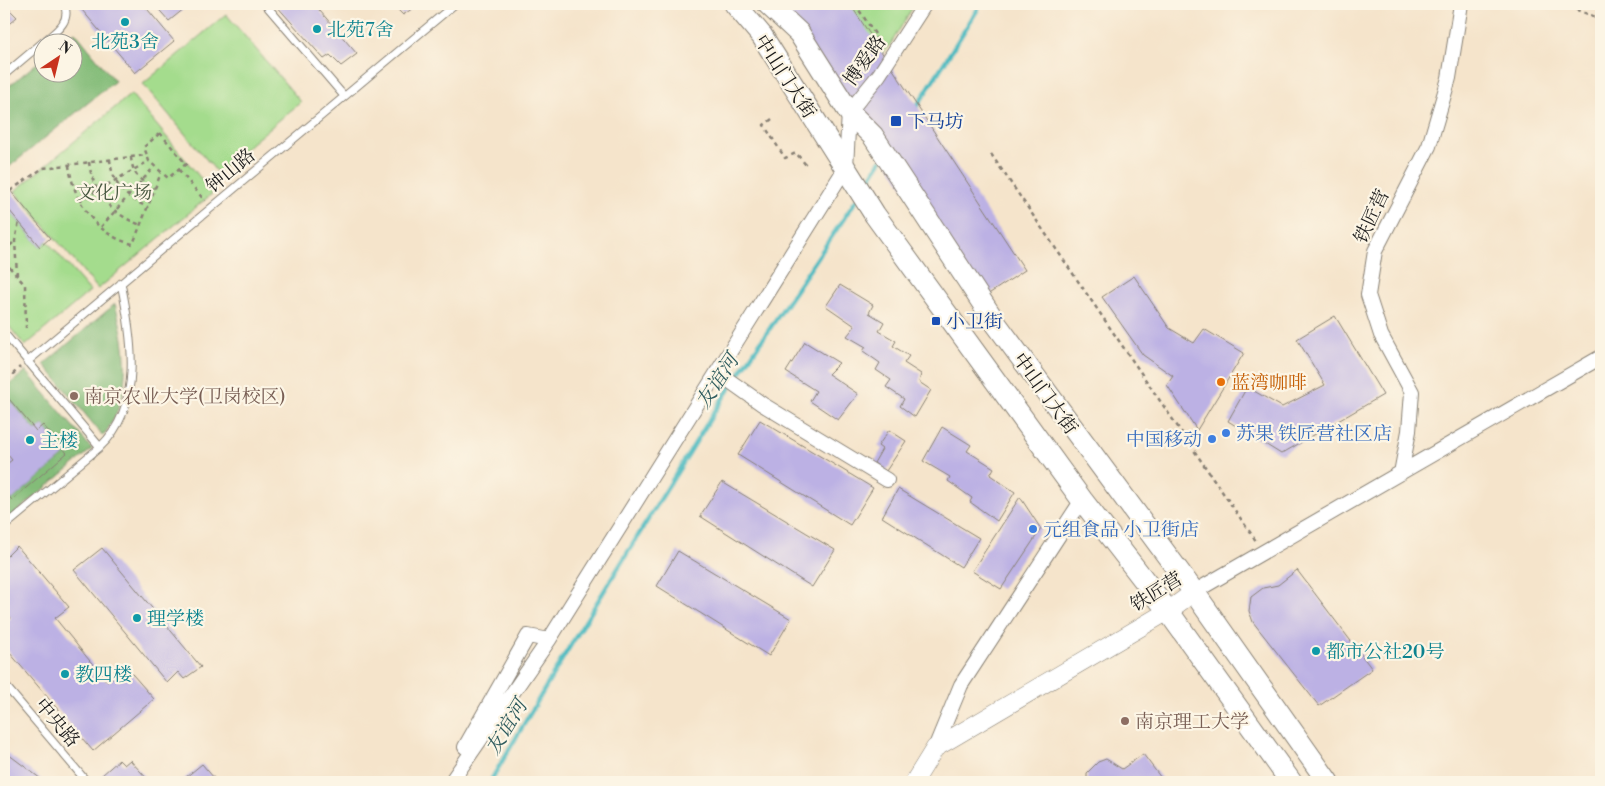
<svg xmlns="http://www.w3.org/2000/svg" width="1605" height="786" font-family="'Libre Bodoni','Noto Serif SC',serif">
  <rect width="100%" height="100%" fill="#fcf5e5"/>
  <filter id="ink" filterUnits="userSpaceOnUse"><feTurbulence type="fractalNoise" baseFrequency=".02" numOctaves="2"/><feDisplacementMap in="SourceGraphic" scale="10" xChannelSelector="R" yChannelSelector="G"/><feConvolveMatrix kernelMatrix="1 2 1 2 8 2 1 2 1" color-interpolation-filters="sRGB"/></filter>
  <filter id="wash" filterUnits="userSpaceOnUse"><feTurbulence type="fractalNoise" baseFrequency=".0096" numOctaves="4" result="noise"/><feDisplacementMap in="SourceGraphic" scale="20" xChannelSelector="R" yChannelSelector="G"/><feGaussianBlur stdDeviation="1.12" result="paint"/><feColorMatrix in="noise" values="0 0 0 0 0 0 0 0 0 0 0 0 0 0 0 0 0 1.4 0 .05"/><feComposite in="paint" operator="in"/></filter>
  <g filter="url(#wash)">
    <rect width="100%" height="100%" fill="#f5e4cb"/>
    <path fill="#a4dc8d" stroke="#607c54" d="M821 4H915L890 45 870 65 831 27Z
      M226 14 301 102 217 172 143 84Z
      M131 94 213 193 98 289 15 191Z
      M4 204 40 247 47 241 90 291 25 346 4 320Z"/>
    <path fill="#83bc78" stroke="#506c4a" d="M75 32 115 81 4 171V90L42 59V72H72V42H62Z
      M115 304C128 349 133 397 103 436L44 364Z
      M26 371 92 449 6 521 4 491 12 500 67 453 43 425 36 431 4 393V389Z"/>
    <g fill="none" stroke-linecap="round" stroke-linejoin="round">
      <path stroke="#4ab9c0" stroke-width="4.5" d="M914 111 981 4
        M865 186 881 161
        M490 782 564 656 721 401 857 199"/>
    </g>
    <g id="blocks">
      <path fill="#bcb1e4" d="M4 4 17 17 4 28Z
        M77 4H143L174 41 135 73Z
        M154 4H190L169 21Z
        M275 4H314L357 54 341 66 330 55 324 59Z
        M382 4H419L403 15 392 4 387 8Z
        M783 4H850L1025 270 978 301Z
        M4 183 50 238 40 247 4 204Z
        M1134 276 1169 328 1194 343 1204 329 1244 353 1197 430 1167 385 1173 376 1143 355 1102 297Z
        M840 285 873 305 869 313 884 322 879 331 896 341 893 346 909 356 904 363 921 374 919 382 931 390 915 417 900 406 904 399 886 387 891 380 876 370 880 363 863 351 866 347 847 336 855 326 826 306Z
        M1335 316 1383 395 1281 454 1228 421 1247 387 1282 407 1325 385 1297 339Z
        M805 342 839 363 828 374 858 394 838 420 810 401 816 391 786 372Z
        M4 393 36 431 43 425 67 453 12 500 4 491V466L12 460 4 450Z
        M760 420 873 488 850 525 738 455Z
        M942 427 971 445 967 451 994 468 990 475 1015 492 997 521 970 502 972 498 948 481 950 477 923 461Z
        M889 430 906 441 886 471 874 463 882 449 878 446Z
        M722 482 835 550 812 587 700 516Z
        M898 489 979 538 961 567 882 517Z
        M1020 497 1041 529 1001 589 972 571Z
        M17 546 69 607 55 618 107 682 126 667 154 699 93 751 4 646V624L11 618 4 610V559Z
        M102 548 201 667 184 679 178 672 167 683 74 570Z
        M678 551 791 619 769 656 657 586Z
        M1297 570 1372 669 1319 706 1253 622 1249 611 1251 597 1263 588 1278 585Z
        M4 751 45 782H4Z
        M1143 754 1164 782H1087V773L1098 762 1106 759 1122 769Z
        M119 760 124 765 130 760 150 782H108L102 775Z
        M202 764 214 778 209 782H180Z"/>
    </g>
  </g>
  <g filter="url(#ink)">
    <use href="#blocks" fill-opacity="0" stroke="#888074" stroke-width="1"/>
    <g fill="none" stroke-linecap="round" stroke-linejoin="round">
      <defs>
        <path id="service" d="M265 4 344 96
          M43 42C55 32 72 22 64 4
          M4 75 42 43
          M4 333 100 447 5 526
          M27 362 455 4
          M100 447C144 406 132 336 121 283
          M4 684 87 782"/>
        <path id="minor" d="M717 372 762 404 887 480
          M1401 473 1409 431 1412 392 1381 335 1368 295 1375 251 1429 146 1449 78 1461 4
          M1194 592 1601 357
          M465 747 528 636 549 640
          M935 748 961 685 1082 500
          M451 782 549 640 846 167 849 112 879 75 925 4"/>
        <path id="tertiary" d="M914 782 935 748 1168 611 1194 592"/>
        <path id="primary" d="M735 4 762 36 875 215 1082 500 1168 611 1291 782
          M768 4 799 33 849 112 873 136 997 325 1194 592 1328 782"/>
      </defs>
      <use href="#service" stroke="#888074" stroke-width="9"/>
      <use href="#minor" stroke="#888074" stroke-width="16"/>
      <use href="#tertiary" stroke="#888074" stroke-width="19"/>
      <use href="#primary" stroke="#888074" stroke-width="23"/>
      <path stroke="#888074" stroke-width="2.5" stroke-dasharray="4 4" stroke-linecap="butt" d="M855 4 877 37 858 63
        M863 4 865 8
        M1561 4 1601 19
        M772 119 764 125 785 158 796 153 806 165
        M160 133 186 164 168 178 149 161 144 147Z
        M991 154 1256 541
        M131 157C132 173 140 182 155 188
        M110 159C112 184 125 198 148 207
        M89 162C93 194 111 214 141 225
        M69 165C73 200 96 236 133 244L161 173
        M179 170 205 201
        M4 195 43 168 146 155
        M79 201 149 161
        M101 227 154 167
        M4 251 14 242
        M4 261 25 285 26 328
        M17 275 15 241 19 222
        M7 380 20 367"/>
      <use href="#service" stroke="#fff" stroke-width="7"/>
      <use href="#minor" stroke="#fff" stroke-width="14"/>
      <use href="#tertiary" stroke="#fff" stroke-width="18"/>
      <use href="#primary" stroke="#fff" stroke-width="21"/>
    </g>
  </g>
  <g fill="#0f9aa8" stroke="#fcf5e5" stroke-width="2">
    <circle cx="125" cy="22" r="5"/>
    <circle cx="317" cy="29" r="5"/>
    <circle cx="30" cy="440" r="5"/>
    <circle cx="137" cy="618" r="5"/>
    <circle cx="1316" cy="651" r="5"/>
    <circle cx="65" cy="674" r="5"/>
  </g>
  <g fill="#1a4fb4" stroke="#fcf5e5" stroke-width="2">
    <rect x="890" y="115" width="12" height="12" rx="2.5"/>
    <rect x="931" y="316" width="10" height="10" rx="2.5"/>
  </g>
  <circle fill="#e8710a" stroke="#fcf5e5" stroke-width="2" cx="1221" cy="382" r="5"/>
  <g fill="#8d6e63" stroke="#fcf5e5" stroke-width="2">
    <circle cx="74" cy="396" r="5"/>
    <circle cx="1125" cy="721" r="5"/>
  </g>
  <g fill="#3f7fe0" stroke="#fcf5e5" stroke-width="2">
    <circle cx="1226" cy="433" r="5"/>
    <circle cx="1212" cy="439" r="5"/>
    <circle cx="1033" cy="529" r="5"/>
  </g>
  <g text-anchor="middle" stroke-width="4.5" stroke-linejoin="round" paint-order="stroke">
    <g font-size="19" fill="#0d838f" stroke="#fcf5e5" text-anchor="start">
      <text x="327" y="36">北苑7舍</text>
      <text x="125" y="48" text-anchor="middle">北苑3舍</text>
      <text x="40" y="447">主楼</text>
      <text x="147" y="625">理学楼</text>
      <text x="1326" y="658">都市公社20号</text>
      <text x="75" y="681">教四楼</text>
    </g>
    <g font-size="19" fill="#1c1c1c" stroke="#fcf5e5">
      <text transform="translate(864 60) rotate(-54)" y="7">博爱路</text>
      <text transform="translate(786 76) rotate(57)" y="7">中山门大街</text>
      <text transform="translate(230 170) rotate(-40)" y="7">钟山路</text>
      <text transform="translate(1371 216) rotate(-65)" y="7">铁匠营</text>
      <text transform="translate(1046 393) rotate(54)" y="7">中山门大街</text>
      <text transform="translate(1156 591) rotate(-32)" y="7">铁匠营</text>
      <text transform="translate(58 722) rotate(50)" y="7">中央路</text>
    </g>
    <g font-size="19" fill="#164399" stroke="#fcf5e5" text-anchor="start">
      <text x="907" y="128">下马坊</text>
      <text x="946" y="328">小卫街</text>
    </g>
    <g font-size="19" fill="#45563e" stroke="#fcf5e5">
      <text x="114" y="199">文化广场</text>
    </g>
    <g font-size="19" fill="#c56008" stroke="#fcf5e5" text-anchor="start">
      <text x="1231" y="389">蓝湾咖啡</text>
    </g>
    <g font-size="19" fill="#785e54" stroke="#fcf5e5" text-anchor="start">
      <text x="84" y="403">南京农业大学(卫岗校区)</text>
      <text x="1135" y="728">南京理工大学</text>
    </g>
    <g font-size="19" fill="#366cbe" stroke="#fcf5e5" text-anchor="start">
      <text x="1236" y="440">苏果 铁匠营社区店</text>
      <text x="1202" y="446" text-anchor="end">中国移动</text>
      <text x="1043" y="536">元组食品 小卫街店</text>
    </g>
    <g font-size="20" font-style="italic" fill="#2e5b5e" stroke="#fcf5e5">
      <text transform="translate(717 381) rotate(-57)" y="7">友谊河</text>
      <text transform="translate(506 727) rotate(-59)" y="7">友谊河</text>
    </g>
  </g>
  <rect width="1605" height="786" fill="none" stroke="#fcf5e5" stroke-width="20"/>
  <g transform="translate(58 58) rotate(35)"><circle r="24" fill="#fcf5e5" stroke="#a29e95"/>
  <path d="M0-4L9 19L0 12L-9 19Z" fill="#c8321e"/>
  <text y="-8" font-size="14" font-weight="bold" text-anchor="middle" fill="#1c1c1c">N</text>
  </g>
</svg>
